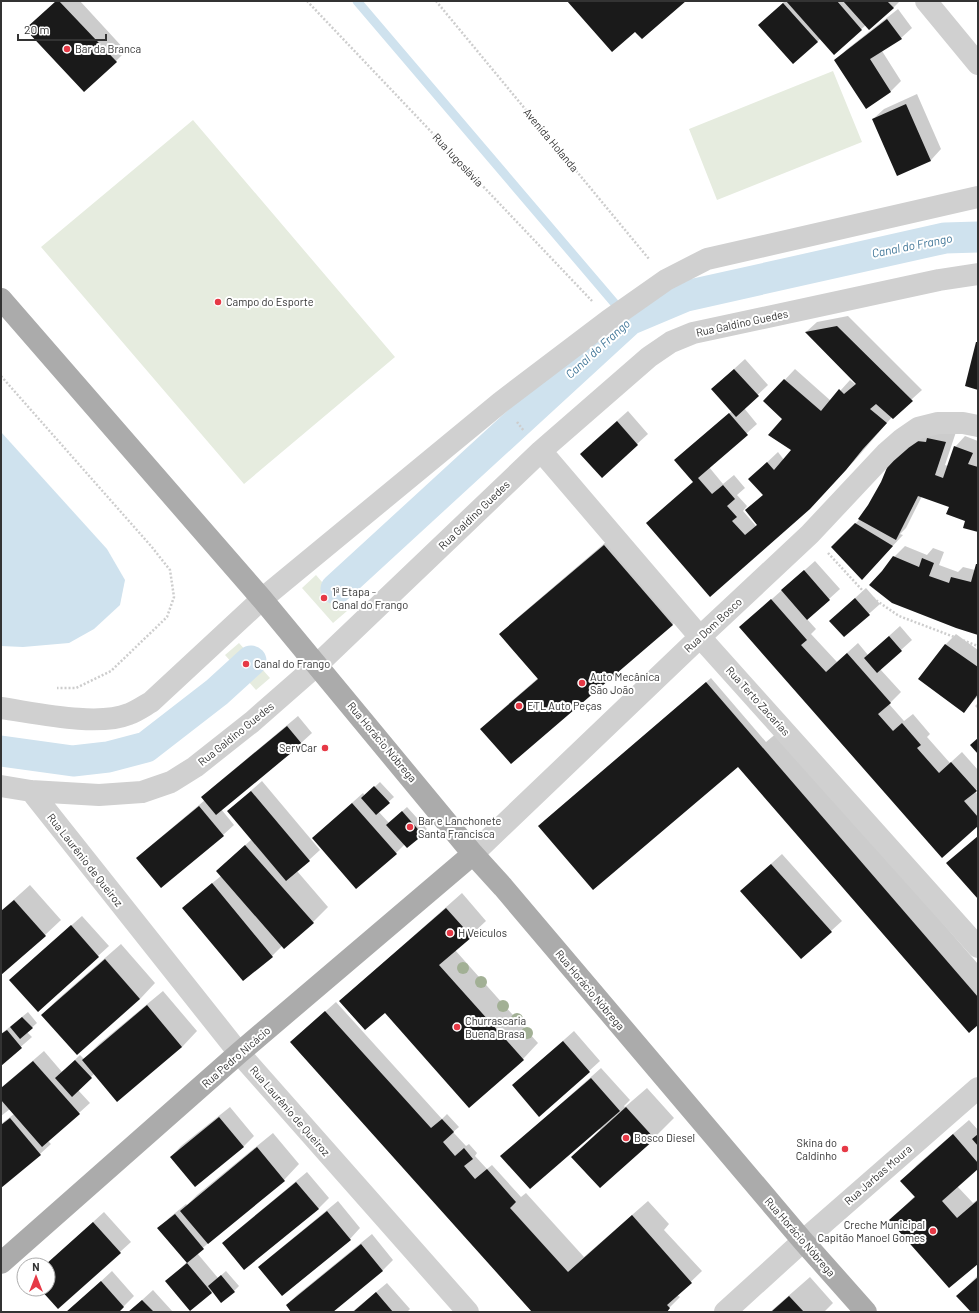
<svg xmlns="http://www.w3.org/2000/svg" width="979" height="1313" font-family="Barlow,sans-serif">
  <rect width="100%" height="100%" fill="#fff"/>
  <path fill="#e6ecdf" d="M833 71 862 142 717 200 689 129Z
    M193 120 395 357 244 484 41 247Z
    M316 575 347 611 333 623 302 588Z
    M239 643 270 678 256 690 225 655Z"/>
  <path fill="#cfe2ee" d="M1 432 107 549 125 580 120 605 94 629 69 643 23 647 1 646Z"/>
  <path fill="#0003" d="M57 1H80L126 51 116 61Z
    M785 1H900L893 8 866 25 834 53 821 38 817 42 759 25Z
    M898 9 912 28 901 38 882 51 901 81 891 91 866 107 836 61 846 50Z
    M917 94 941 149 931 160 897 174 873 119 884 109Z
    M848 316 922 390 892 417 856 459 820 497 710 595 694 481 686 450 732 411 723 379 745 359 768 385 744 408 757 424 709 467 723 484 734 475 745 488 737 495 747 506 743 511 756 526 758 524 746 510 763 495 749 479 778 452 784 460 792 450 784 419 765 401 795 369 831 401 850 380 855 384 857 383 806 332 817 322Z
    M628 411 648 434 602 476 592 443Z
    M920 431 956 432 945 465 948 466 955 447 965 436 978 441V531L951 506 922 496 906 528 900 534 903 535 872 568 832 547 860 519Z
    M620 530 688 609 673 624 511 763 481 729 497 714 538 678 500 634 516 619Z
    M905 546 927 555 933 548 944 552 939 565 958 572 963 567 975 570 978 563V635L894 557Z
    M815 561 840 589 807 619 816 629 811 634 837 662 858 643 868 655 900 626 912 640 880 669 901 692 889 704 904 721 913 714 930 734 927 737 950 763 962 752 978 770V788L975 791 978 795V825L740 627Z
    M866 588 880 604 844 636 830 621Z
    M956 634 978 650V696L964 711 945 645Z
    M711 678 766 742 778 732 978 964V1024L743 764 544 821Z
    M978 703V709L975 706Z
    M298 716 312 733 301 743 221 809 234 825 223 835 137 858 148 848 205 800 203 797 213 787Z
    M262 781 320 850 297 871 328 907 313 922 282 946 272 956 243 980 183 908 194 898 221 876 217 871 252 839 228 811Z
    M380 782 394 797 378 811 389 823 407 807 427 829 407 847 405 844 396 853 313 838 363 793 365 796Z
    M782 854 842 921 801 958 752 881Z
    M30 885 61 920 45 935 1 973V911Z
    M462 893 486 921 455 950 538 1043 523 1059 469 1106 385 1012 340 1001Z
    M82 916 109 946 98 956 21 970Z
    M121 944 155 983 140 999 42 1015 58 999Z
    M163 991 197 1031 182 1047 117 1100 95 1073 78 1090 90 1103 48 1141 51 1144 40 1154 1 1187V1124L14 1114 10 1109 1 1116V1085L2 1087 44 1051 62 1072 80 1055 84 1059 99 1044Z
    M336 1002 442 1119 447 1114 459 1127 453 1132 466 1146 469 1144 477 1153 475 1156 487 1169 492 1165 521 1197 526 1193 584 1257 648 1201 669 1224 664 1230 702 1271 677 1295 680 1297 665 1312H534L302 1032Z
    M28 1012 37 1023 27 1032 32 1037 1 1064V1034Z
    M574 1031 600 1061 589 1071 513 1085Z
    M601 1068 630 1100 624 1106 625 1107 647 1088 674 1118 654 1138 600 1186 572 1157 600 1130 599 1128 502 1156Z
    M230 1107 254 1136 244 1146 195 1186 171 1157 181 1146Z
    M969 1120 978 1130V1168L957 1186 973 1203 978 1199V1262L890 1220 915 1196 902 1181 917 1165Z
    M273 1133 299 1164 284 1180 214 1238 197 1253 218 1278 226 1271 239 1286 234 1291H213L211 1293 167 1281 187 1262 159 1228 169 1218 186 1204 187 1205 197 1195Z
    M307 1172 329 1198 319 1208 244 1269 223 1243 234 1233Z
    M338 1201 360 1228 350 1239 260 1267 270 1257Z
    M104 1212 131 1242 58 1308 42 1289H48V1265H46Z
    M372 1234 393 1260 383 1270 331 1312H293L287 1305 297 1295Z
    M112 1271 134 1296 124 1306 117 1312H68Z
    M978 1275V1312H972L958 1296Z
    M810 1277 833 1303 824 1312H770Z
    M387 1283 410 1309 407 1312H352Z
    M153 1290 173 1312H129Z"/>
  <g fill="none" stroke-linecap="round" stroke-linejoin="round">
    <path stroke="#cfe2ee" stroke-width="9" d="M357 1 622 312"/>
    <path stroke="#cfe2ee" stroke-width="31" d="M336 589 629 320 686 296 945 238 978 237
      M1 751 73 761 108 757 146 747 217 692 251 661"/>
  </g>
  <path fill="#1a1a1a" d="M56 1H59L117 62 84 92 25 29Z
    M567 1H686L642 39 635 32 612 52Z
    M786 1H837L862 30 834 55Z
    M843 1H887L894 8 869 30Z
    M783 3 818 42 793 64 758 25Z
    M887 19 902 39 870 59 891 92 866 109 834 60Z
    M906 104 931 161 897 176 872 119Z
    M837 326 913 401 893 419 876 404 870 409 887 423 863 449 846 470 810 509 710 597 646 523 693 482 674 460 729 413 748 435 698 478 712 494 723 485 735 499 727 506 737 517 732 521 745 535 757 525 745 510 763 495 748 479 767 462 774 470 791 450 768 435 782 419 763 401 784 379 821 411 839 389 844 394 856 384 805 332Z
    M976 342H978V390L965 386Z
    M734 369 759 396 736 417 711 389Z
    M617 421 638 445 602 478 580 454Z
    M927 438 946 442 935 475 943 478 954 446 973 453 968 464 978 467V532L963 528 965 521 946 514 949 507 918 496 896 540 858 519 868 505 881 482 891 458 917 441 926 442Z
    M855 523 893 546 862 580 831 547Z
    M604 545 673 625 511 764 480 729 538 679 499 634Z
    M893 556 919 567 922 558 934 563 929 576 949 583 951 577 971 582 976 564H978V635L956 628 892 603 869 585 882 571Z
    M804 570 830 600 807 620 781 590Z
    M855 598 870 615 844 637 829 621Z
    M771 599 807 640 801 645 826 672 847 653 891 703 878 714 893 731 902 723 921 745 917 748 939 773 951 762 977 791 964 801 978 817V826L942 858 739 627Z
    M889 636 902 651 877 673 864 658Z
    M945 644 978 667V694L964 713 918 679Z
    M706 682 978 997V1025L969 1033 738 767 593 890 538 826Z
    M287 726 302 744 216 815 201 797Z
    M978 738V754L970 745Z
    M374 786 390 803 376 815 361 798Z
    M251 791 310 861 286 881 227 811Z
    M352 803 397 854 356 889 312 838Z
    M199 806 224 836 161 888 136 858Z
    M402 811 423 835 407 848 386 825Z
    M978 836V899L946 863Z
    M245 845 314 923 284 949 216 871Z
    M771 864 832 932 801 959 740 891Z
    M212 883 273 957 243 981 182 908Z
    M14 900 46 936 1 975V911Z
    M446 908 472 937 439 965 524 1060 469 1108 385 1013 365 1030 339 1001Z
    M71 925 99 957 38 1012 9 980Z
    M105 959 140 999 77 1055 41 1015Z
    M147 1005 182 1047 117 1102 82 1060Z
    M325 1011 431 1128 442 1119 454 1132 443 1142 455 1156 464 1148 473 1159 464 1166 475 1179 487 1169 516 1202 510 1208 568 1272 632 1215 692 1283 667 1305 670 1308 667 1312H532L290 1042Z
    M22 1017 33 1028 20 1039 10 1027Z
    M7 1030 22 1048 1 1066V1034Z
    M563 1041 590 1072 539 1117 512 1085Z
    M75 1060 92 1078 72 1097 55 1078Z
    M33 1061 80 1114 42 1147 1 1100V1088Z
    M591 1078 620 1111 530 1189 500 1156Z
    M626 1107 655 1139 600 1188 571 1157Z
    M219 1117 244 1147 195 1187 170 1157Z
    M10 1118 41 1155 1 1188V1125Z
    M953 1134 978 1163V1169L942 1201 957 1218 978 1200V1264L949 1288 889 1220 915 1197 900 1181Z
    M978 1134V1146L972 1139Z
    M257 1147 285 1181 208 1244 180 1211Z
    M296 1182 319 1209 244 1270 222 1243Z
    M327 1211 351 1240 282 1296 258 1267Z
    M175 1214 204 1249 187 1263 157 1228Z
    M93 1222 121 1253 58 1309 40 1289H48V1265H45Z
    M361 1244 383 1271 333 1312H291L286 1305Z
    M187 1263 212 1293 190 1311 165 1281Z
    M221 1275 235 1292 221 1303 208 1286Z
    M978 1277V1312H971L956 1296Z
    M101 1281 124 1307 119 1312H66Z
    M376 1292 393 1312H353Z
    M789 1296 804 1312H771Z
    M142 1300 154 1312H128Z"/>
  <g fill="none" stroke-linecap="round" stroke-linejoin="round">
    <path stroke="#cdcdcd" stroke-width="2.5" stroke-dasharray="2 2" stroke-linecap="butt" d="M307 1 592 301
      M436 1 649 259
      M1 376 151 546 170 570 174 597 167 617 111 671 76 688H57
      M517 422 524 431
      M828 553 864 592 899 616 978 646"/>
    <path stroke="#d0d0d0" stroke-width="22" d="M926 1 978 64
      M541 451 700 637 978 947
      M1 708C36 713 97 727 129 714 137 711 144 706 151 702L262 599 501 402 609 320 666 280 707 259 978 197
      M1 786 31 791 99 795 142 792 171 782 195 767 252 722 317 665 541 451 649 357 671 342 693 333 939 280 978 274
      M31 791 239 1053 468 1312
      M473 854 700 637 810 534 886 453 902 439 918 428 938 423H963L978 426
      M725 1312 803 1241 978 1088"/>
    <path stroke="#ababab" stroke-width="22" d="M1 299 262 599 473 854 503 887 803 1241 866 1312
      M1 1263 239 1053 473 854"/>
  </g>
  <g fill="#a2b095">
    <circle cx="463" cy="968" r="6"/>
    <circle cx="481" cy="982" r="6"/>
    <circle cx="503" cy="1006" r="6"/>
    <circle cx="517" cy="1019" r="6"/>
    <circle cx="527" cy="1033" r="6"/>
  </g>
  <g fill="#e63946" stroke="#fff" stroke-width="1.5">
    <circle cx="67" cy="49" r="4"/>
    <circle cx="218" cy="302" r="4"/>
    <circle cx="324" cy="598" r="4"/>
    <circle cx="246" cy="664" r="4"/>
    <circle cx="582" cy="683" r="4"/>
    <circle cx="519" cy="706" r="4"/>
    <circle cx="325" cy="748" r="4"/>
    <circle cx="410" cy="827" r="4"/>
    <circle cx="450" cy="933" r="4"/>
    <circle cx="457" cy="1027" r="4"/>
    <circle cx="626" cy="1138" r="4"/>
    <circle cx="845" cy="1149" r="4"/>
    <circle cx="933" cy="1231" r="4"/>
  </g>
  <g text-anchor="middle" stroke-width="4" stroke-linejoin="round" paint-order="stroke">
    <g font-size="11" fill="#333" stroke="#fff" text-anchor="start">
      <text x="75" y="53">Bar da Branca</text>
      <text x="226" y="306">Campo do Esporte</text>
      <text x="332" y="596">1ª Etapa -<tspan x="332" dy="13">Canal do Frango</tspan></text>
      <text x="254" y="668">Canal do Frango</text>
      <text x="590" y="681">Auto Mecânica<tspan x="590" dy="13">São João</tspan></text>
      <text x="527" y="710">ETL Auto Peças</text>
      <text x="317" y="752" text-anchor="end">ServCar</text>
      <text x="418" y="825">Bar e Lanchonete<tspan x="418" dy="13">Santa Francisca</tspan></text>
      <text x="458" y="937">H Veículos</text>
      <text x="465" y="1025">Churrascaria<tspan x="465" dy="13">Buena Brasa</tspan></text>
      <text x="634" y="1142">Bosco Diesel</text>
      <text x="837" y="1147" text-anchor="end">Skina do<tspan x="837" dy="13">Caldinho</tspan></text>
      <text x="925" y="1229" text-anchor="end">Creche Municipal<tspan x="925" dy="13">Capitão Manoel Gomes</tspan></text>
    </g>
    <g font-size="11" fill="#333" stroke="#fff">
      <text transform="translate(551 140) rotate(50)" y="4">Avenida Holanda</text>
      <text transform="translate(458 160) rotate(47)" y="4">Rua Iugoslávia</text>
      <text transform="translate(742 323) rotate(-12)" y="4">Rua Galdino Guedes</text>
      <text transform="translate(474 515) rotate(-44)" y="4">Rua Galdino Guedes</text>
      <text transform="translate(713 625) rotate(-43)" y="4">Rua Dom Bosco</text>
      <text transform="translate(758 701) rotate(48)" y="4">Rua Terto Zacarias</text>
      <text transform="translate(236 734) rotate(-39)" y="4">Rua Galdino Guedes</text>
      <text transform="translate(382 742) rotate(50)" y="4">Rua Horácio Nóbrega</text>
      <text transform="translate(85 860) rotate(52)" y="4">Rua Laurênio de Queiroz</text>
      <text transform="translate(590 990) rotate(50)" y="4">Rua Horácio Nóbrega</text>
      <text transform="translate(236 1057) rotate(-41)" y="4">Rua Pedro Nicácio</text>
      <text transform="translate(290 1111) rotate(49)" y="4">Rua Laurênio de Queiroz</text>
      <text transform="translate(878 1175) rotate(-41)" y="4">Rua Jarbas Moura</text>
      <text transform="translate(800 1237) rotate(49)" y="4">Rua Horácio Nóbrega</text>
    </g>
    <g font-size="12" font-style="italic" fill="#3f7597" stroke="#fff">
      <text transform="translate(912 246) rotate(-11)" y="4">Canal do Frango</text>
      <text transform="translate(598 349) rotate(-42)" y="4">Canal do Frango</text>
    </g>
  </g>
  <rect width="979" height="1313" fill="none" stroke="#333333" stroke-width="4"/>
  <g transform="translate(36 1277)"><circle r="19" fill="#ffffff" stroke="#adadad"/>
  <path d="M0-3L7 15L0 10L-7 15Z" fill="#e63946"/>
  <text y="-6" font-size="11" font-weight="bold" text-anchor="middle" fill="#333333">N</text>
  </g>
  <path d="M18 34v6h88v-6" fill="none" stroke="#333333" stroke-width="2"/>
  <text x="24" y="34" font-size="12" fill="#333333" stroke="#ffffff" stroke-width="3" paint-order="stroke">20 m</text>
</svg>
